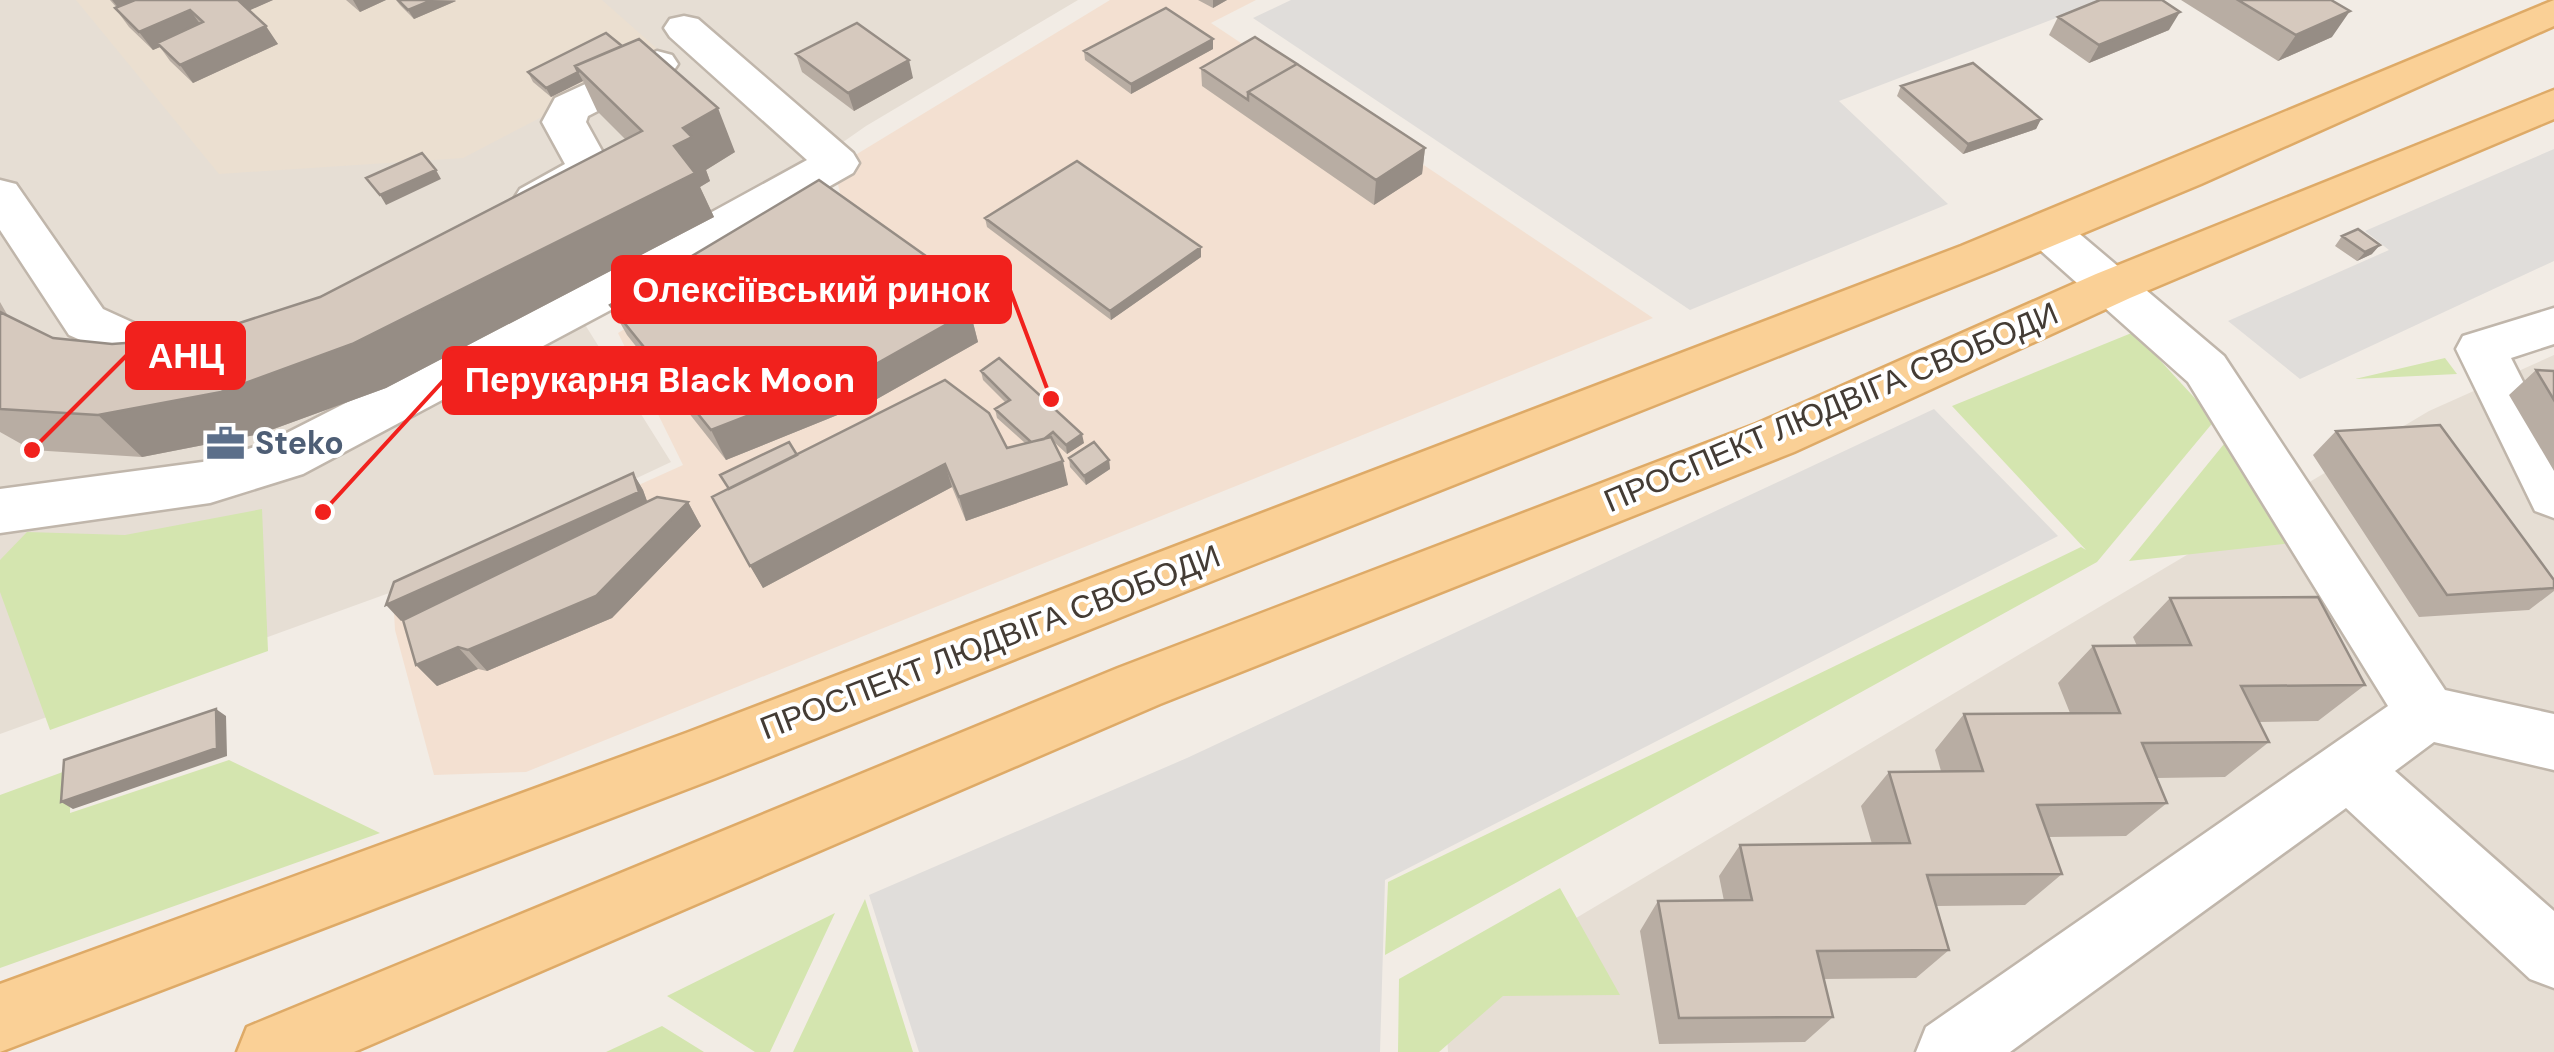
<svg xmlns="http://www.w3.org/2000/svg" width="2554" height="1052" font-family="'DM Sans',sans-serif">
  <rect width="100%" height="100%" fill="#f2ece5"/>
  <path fill="#e6ded4" d="M0 0H1078L866 126 584 323 671 462 403 588 0 734Z
    M2554 355V1052H1448L1445 996 2429 411Z"/>
  <path fill="#f3e0d1" d="M1110 0H1256L1211 23 1653 318 526 772 434 775 395 630 393 596 683 465 618 333 841 197 834 168Z"/>
  <path fill="#ebdfd0" d="M76 0H602L663 54 463 158 219 174Z"/>
  <path fill="#d4e5af" d="M2134 332 2215 420 2097 562 1385 955 1388 882 2081 547 2086 550 1952 406Z
    M2445 358 2457 374 2355 379Z
    M2228 439 2292 543 2129 561Z
    M262 509 268 651 50 730 0 592V560L27 532 125 535Z
    M229 760 380 833 0 968V795L71 769 70 813Z
    M1560 888 1620 995 1503 996 1439 1052H1398L1399 979Z
    M865 899 913 1052H793Z
    M835 913 770 1052H755L667 996Z
    M662 1026 704 1052H606Z"/>
  <path fill="#e0ddda" d="M1291 0H2103L1839 101 1948 204 1690 310 1253 18Z
    M2554 149V261L2300 379 2228 321 2389 250 2365 231Z
    M1934 409 2058 536 1385 880 1380 1052H919L869 895 1187 758Z"/>
  <g fill="none" stroke-linecap="round" stroke-linejoin="round">
    <defs>
      <path id="minor" d="M684 16 698 19 853 153 859 163 853 173 620 305 303 474 210 503 0 533V489L210 461 267 443 586 281 807 160 670 37 664 28 670 19Z
        M657 51 672 55 678 64 672 73 588 116 586 122 612 169C596 194 549 219 520 211L513 200 520 189 565 164 542 122 555 98Z
        M0 180 16 184 103 309 171 340 200 334 218 339 225 352 218 365 167 378 69 335 0 230Z
        M2046 214 2062 219 2224 356 2445 690 2554 714V770L2434 742 2395 771 2554 911V988L2530 979 2346 808 2010 1052H1916L1926 1027 2388 706 2188 382 2030 241 2023 230 2030 219Z
        M2554 308V344L2511 358 2554 443V518L2535 511 2456 349 2463 336Z"/>
      <path id="major" d="M2554 0V26L2201 184 1995 270 716 778 0 1052V984L686 733 1961 246Z
        M2554 90V119L2130 298 1794 452 1160 704 354 1052H237L247 1027 1118 668 1756 424 2096 274Z"/>
    </defs>
    <use href="#minor" stroke="#c0b6ab" stroke-width="5"/>
    <use href="#major" stroke="#deaa67" stroke-width="5"/>
    <use href="#minor" fill="#fff" fill-rule="evenodd"/>
    <use href="#major" fill="#fad096" fill-rule="evenodd"/>
  </g>
  <path fill="#b8ada3" d="M110 0H273L249 10 278 44 193 83 170 61 160 47 153 50 129 27 115 8H117Z
    M346 0H386L360 12Z
    M396 0H455L456 1 414 19 400 5Z
    M1198 0H1227L1213 8Z
    M2181 0H2331L2332 37 2278 61Z
    M2058 17 2169 30 2089 63 2049 35Z
    M606 33 735 152 706 170 710 181 700 187 714 217 386 388 260 434 142 457 32 450 0 432V302L8 316 53 338 112 344 193 338 320 297 626 140 597 111 583 81 551 97 533 82 528 72Z
    M1213 39V49L1131 94 1085 60 1084 51Z
    M796 54 913 78 854 111 802 72Z
    M1201 68 1425 148 1422 174 1374 205 1202 86Z
    M1901 86 2041 119 2036 129 1963 154 1897 96Z
    M985 218 1201 247V257L1111 320 987 227Z
    M2342 236 2372 254 2357 261 2335 246Z
    M610 305 970 311 978 342 877 399 726 460 627 335Z
    M2536 370 2554 371V471L2509 395Z
    M981 371 1084 443 1067 454 1054 442 1068 485 966 521 952 487 763 588 712 497 797 455 1007 448 1025 443 997 418 995 409 1005 402 983 380Z
    M2336 431 2554 580V591L2529 610 2419 617 2313 455Z
    M1069 458 1109 460 1110 469 1086 485 1070 467Z
    M633 473 643 490 647 502H688L701 526 612 618 487 671 478 669 437 686 416 665 403 621H401Z
    M2170 598 2365 685 2318 721 2259 722 2269 742 2225 777 2156 778 2167 803 2126 836 2049 837 2062 874 2025 905 1936 906 1949 950 1916 978 1824 979 1833 1017 1805 1042 1659 1044 1640 931 1658 901H1724L1719 876 1740 845 1872 844 1861 806 1889 772 1941 771 1935 750 1964 714 2070 713 2058 683 2093 646H2137L2133 637Z"/>
  <path fill="#968d85" d="M112 0H145L120 10Z
    M235 0H273L244 13Z
    M353 0H386L360 12Z
    M432 0 456 1 414 19 408 10Z
    M1213 0H1227L1213 8Z
    M190 10 203 28 157 43 160 47 153 50 139 32Z
    M2350 11 2332 37 2278 61 2296 35Z
    M2180 12 2169 30 2089 63 2099 45Z
    M266 26 278 44 193 83 180 65Z
    M1213 39V49L1131 94V84Z
    M909 60 913 78 854 111 848 93Z
    M578 72 583 81 551 97 546 88Z
    M718 108 735 152 706 170 710 181 700 187 714 217 386 388 260 434 142 457 98 415 674 146 683 128Z
    M2041 119 2036 129 1963 154 1968 144Z
    M1425 148 1422 174 1374 205 1376 180Z
    M436 170 441 179 386 205 380 195Z
    M2380 245 2372 254 2357 261 2365 252Z
    M1201 247V257L1111 320 1110 311Z
    M970 311 978 342 877 399 726 460 711 430Z
    M1082 434 1084 443 1067 454 1066 445Z
    M1109 460 1110 469 1086 485 1084 476Z
    M1063 461 1068 485 966 521 959 497Z
    M945 464 952 487 763 588 750 566Z
    M633 473 643 490 650 509 401 621 386 605Z
    M688 502 701 526 612 618 487 671 468 650Z
    M458 647 478 669 437 686 416 665Z
    M216 709 226 716 227 756 73 809 61 802Z"/>
  <path fill="#d6c9be" stroke="#968d85" stroke-width="2.5" d="M135 0H238L266 26 180 65 157 43 203 22 190 10 139 32 115 8Z
    M398 0H432L408 10Z
    M2100 0H2162L2180 12 2099 45 2058 17Z
    M2238 0H2331L2350 11 2296 35Z
    M1166 8 1213 39 1131 84 1084 51Z
    M857 23 909 60 848 93 796 54Z
    M606 33 622 46 575 66 578 72 546 88 528 72Z
    M1255 37 1297 64 1248 92V100L1201 68Z
    M639 39 718 108 683 128 692 137 674 146 695 173 352 344 221 392 98 415 0 409V312L53 338 112 344 193 338 320 297 642 131 575 66Z
    M1973 63 2041 119 1968 144 1901 86Z
    M1297 64 1425 148 1376 180 1248 92Z
    M422 153 436 170 380 195 366 178Z
    M1077 161 1201 247 1110 311 985 218Z
    M819 180 940 266 970 311 867 369 711 430 610 305Z
    M2358 229 2380 245 2365 252 2342 236Z
    M999 358 1082 434 1066 445 1053 432 1044 439 1031 442 995 409 1010 400 981 371Z
    M2536 370 2554 371V400Z
    M945 380 989 413 1007 448 1051 437 1063 461 959 497 945 464 750 566 712 497Z
    M2440 425 2554 580V588L2447 595 2336 431Z
    M789 442 797 455 729 489 720 475Z
    M1094 442 1109 460 1084 476 1069 458Z
    M633 473 639 492 386 605 394 582Z
    M657 497 688 502 596 596 468 650 458 647 416 665 403 620Z
    M2318 597 2365 685 2241 686 2269 742 2142 743 2167 803 2037 805 2062 874 1927 875 1949 950 1817 951 1833 1017 1679 1018 1658 901 1752 900 1740 845 1910 843 1889 772 1983 771 1964 714 2120 713 2093 646 2191 645 2170 598Z
    M216 709 217 748 61 802 64 760Z"/>
  <defs>
    <symbol id="office-bare" viewBox="-9 -9 18 18"><path d="M-6-3h4V-5.5h4V-3h4V5H-6ZM-1-4.5V-3h2v-1.5ZM-6 0V1H6V0Z" fill="#5c6f8a" stroke="#fff" stroke-width="2.5" paint-order="stroke"/></symbol>
  </defs>
  <g fill-rule="evenodd">
    <use href="#office-bare" x="198" y="416" width="55" height="55"/>
  </g>
  <g text-anchor="middle" stroke-width="8" stroke-linejoin="round" paint-order="stroke">
    <g font-size="32" fill="#443c35" stroke="#fff">
      <text transform="translate(1831 407) rotate(-23)" y="11">ПРОСПЕКТ ЛЮДВІГА СВОБОДИ</text>
      <text transform="translate(990 642) rotate(-21)" y="11">ПРОСПЕКТ ЛЮДВІГА СВОБОДИ</text>
    </g>
    <g font-size="32" font-weight="bold" fill="#4e5e75" stroke="#fff" text-anchor="start">
      <text x="255" y="454">Steko</text>
    </g>
  </g>
  <path fill="none" stroke="#f1211d" stroke-width="4" d="M1051 399L1010 290M32 450L127 355M323 512L444 380"/>
  <g fill="#f1211d" stroke="#fff" stroke-width="4">
    <circle cx="1051" cy="399" r="10"/>
    <circle cx="32" cy="450" r="10"/>
    <circle cx="323" cy="512" r="10"/>
  </g>
  <g fill="#f1211d" stroke="#f1211d" stroke-width="4">
    <rect x="613" y="257" width="397" height="65" rx="10"/>
    <rect x="127" y="323" width="117" height="65" rx="10"/>
    <rect x="444" y="348" width="431" height="65" rx="10"/>
  </g>
  <g font-size="35" text-anchor="middle" font-weight="bold" fill="#fff">
    <text x="811" y="302">Олексіївський ринок</text>
    <text x="186" y="368">АНЦ</text>
    <text x="660" y="392">Перукарня Black Moon</text>
  </g>
</svg>
